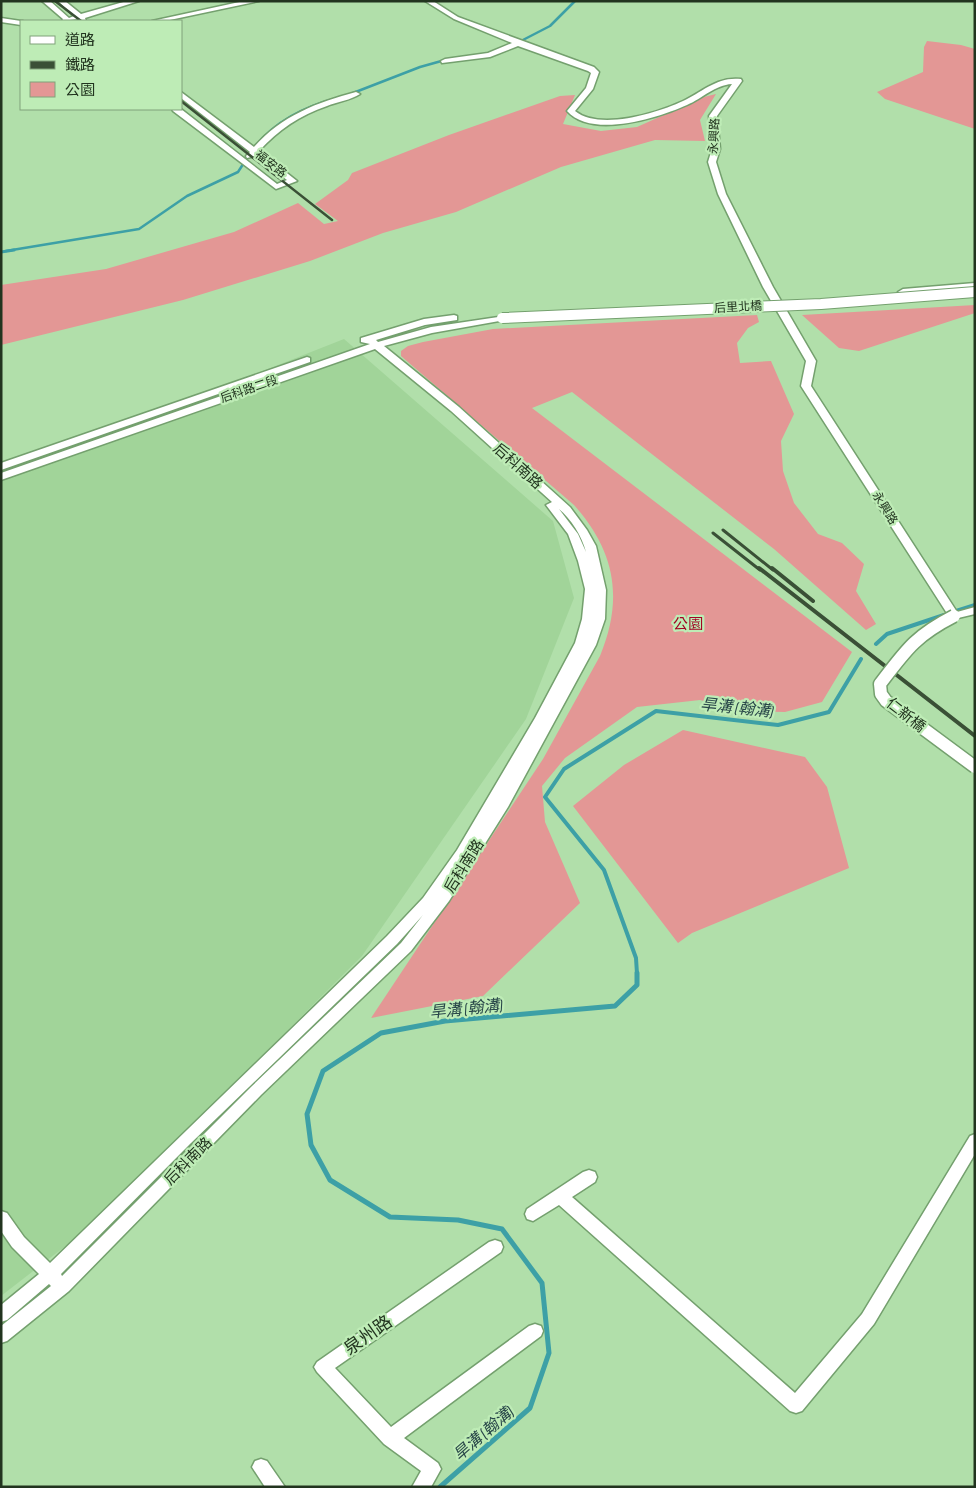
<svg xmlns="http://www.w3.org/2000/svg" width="976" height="1488" font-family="'Sofia Sans Condensed','Noto Sans TC',sans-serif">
  <rect width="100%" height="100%" fill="#b1dfaa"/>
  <path fill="#a1d499" d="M344 339 553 521 574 598 526 719 362 956 90 1227 1 1296V474Z"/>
  <path fill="#e39795" d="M927 41 961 45 975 49V129L885 99 877 92 923 72 924 47Z
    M716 94 700 120 705 141 655 140 561 167 456 212 383 233 310 261 183 300 1 345V285L106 269 234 232 298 203 324 224 338 221 315 204 348 180 352 173 449 135 560 96 575 95 563 124 601 131 637 127 704 97Z
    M975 305V313L859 351 839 348 802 315Z
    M757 315 759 322 748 328 737 343 740 363 771 361 794 414 781 441 783 471 794 503 818 534 842 543 864 564 856 591 876 624 866 630 774 549 572 392 532 408 852 652 822 702 785 712 741 711 700 700 637 707 565 758 542 786 545 822 580 903 483 996 371 1018 543 759 600 656C624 598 615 551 574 505L401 356V351L408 346 423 342 493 329Z
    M683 730 805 757 827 787 849 868 692 933 678 943 573 806 624 765Z"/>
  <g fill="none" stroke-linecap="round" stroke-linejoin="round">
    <path stroke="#3da0a6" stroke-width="2.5" d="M519 42 550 26 575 1
      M353 93 420 67 445 60
      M253 149C275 121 304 107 337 98
      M6 251 139 229 187 196 238 172 249 155"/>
    <path stroke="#3da0a6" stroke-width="3" d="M1 252 14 250"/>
    <path stroke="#3da0a6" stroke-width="4" d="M953 612 975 605
      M876 644 887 634 944 615
      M637 974 636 958 604 870 545 797 564 769 656 711 778 725 829 712 861 659"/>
    <path stroke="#3da0a6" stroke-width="5" d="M440 1487 530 1408 549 1353 542 1283 502 1229 458 1220 390 1217 330 1180 311 1145 307 1114 323 1071 381 1033 445 1021 615 1006 637 985V973"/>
    <defs>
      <path id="minor" d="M42 1H50L69 18 74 16 58 1H65L81 14 127 1H139L85 18 86 21 78 19 62 21 63 19Z
        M244 1H259L165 21H152Z
        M425 1H433L458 17 594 67 599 72 593 89 575 111C600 131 657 113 683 101 702 92 718 76 741 79L742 81 717 116 720 149 716 162 726 194 773 287 816 361 811 386 957 612 975 607V614L954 619 950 618 801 386 806 361 763 287 718 194 708 162 712 149 709 116 732 84C715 85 703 98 687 105 658 118 592 139 567 111L586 88 591 73 588 71 518 46 490 57 442 63 441 61 445 59 488 53 512 43 454 19Z
        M1 18 21 21H23L21 25 1 22Z
        M181 92 254 147C281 116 318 102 356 92L360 94C351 100 337 102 327 106 300 115 278 130 259 151L297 181 276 189 173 111 172 109H181L277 184 287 180 255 156 247 158 246 156 250 152 181 98Z
        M975 283V289L903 295 898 292 903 289Z
        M454 315 457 316V320L425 325 376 340 378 342 431 327 505 316V320L432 333 384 346 459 407 570 507 587 530 596 546 606 590 605 619 596 645 508 807 449 901 411 951 261 1095 69 1291 7 1341 1 1343V1326L51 1286 49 1284 7 1320 1 1322V1305L39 1274 12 1247 1 1231V1211L7 1213 24 1237 50 1263 387 936 423 898 457 850 535 718 575 643 582 619 585 589 578 561 568 534 546 505 552 502 451 411 375 349 1 480V473L370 344 361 342V338L424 319ZM559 509C571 519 582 536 586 552L578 534ZM423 915 401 943 251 1087 62 1276 61 1274 190 1144 397 944Z
        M307 357 310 358V362L1 470V463Z
        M975 1134V1154L874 1324 802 1411 796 1413 790 1411 559 1205 533 1221 527 1219 525 1214 527 1209 583 1172 589 1170 595 1172 597 1177 595 1182 572 1197 795 1393 862 1314 970 1136Z
        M495 1240 501 1242 503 1247 501 1252 335 1368 391 1427 529 1326 535 1324 541 1326 543 1331 541 1336 404 1438 438 1463 441 1469 431 1487H412L421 1471 384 1444 317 1372 314 1367 317 1362 489 1242Z
        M261 1459 267 1461 285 1487H265L252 1467 255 1461Z"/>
    </defs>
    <use href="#minor" stroke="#74a06e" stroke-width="3"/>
    <use href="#minor" fill="#fff" fill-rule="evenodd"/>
    <path stroke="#3a5036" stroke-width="2.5" d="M55 1 81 21
      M181 101 332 220"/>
    <path stroke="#3a5036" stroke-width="3" d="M723 530 773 570
      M713 533 760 570"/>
    <path stroke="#3a5036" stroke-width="4" d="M759 568 975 736
      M772 568 813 601"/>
    <defs>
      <path id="minor-bridge-far1" d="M502 318 821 304 975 292"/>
      <path id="minor-bridge" d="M954 616C915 636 906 650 880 684L881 694 886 701 975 767"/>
    </defs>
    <use href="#minor-bridge-far1" stroke="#74a06e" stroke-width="12" stroke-linecap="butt"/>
    <use href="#minor-bridge" stroke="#74a06e" stroke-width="15" stroke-linecap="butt"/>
    <use href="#minor-bridge-far1" stroke="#fff" stroke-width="10"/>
    <use href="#minor-bridge" stroke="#fff" stroke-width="12"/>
  </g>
  <g text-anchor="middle" stroke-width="4.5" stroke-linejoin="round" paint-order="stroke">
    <g font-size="12" fill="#22341f" stroke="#beecb6">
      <text transform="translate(714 136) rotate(-87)" y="4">永興路</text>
      <text transform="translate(271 164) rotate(38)" y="4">福安路</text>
      <text transform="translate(738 307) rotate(-3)" y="4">后里北橋</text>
      <text transform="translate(249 389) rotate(-19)" y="4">后科路二段</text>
      <text transform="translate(885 508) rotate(58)" y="4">永興路</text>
    </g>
    <g font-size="15" fill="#22341f" stroke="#beecb6">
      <text transform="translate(518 466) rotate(42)" y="5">后科南路</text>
      <text transform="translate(906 715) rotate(38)" y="5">仁新橋</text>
      <text transform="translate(464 866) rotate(-58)" y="5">后科南路</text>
      <text transform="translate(188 1161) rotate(-45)" y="5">后科南路</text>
    </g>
    <g font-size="15" fill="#a30425" stroke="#beecb6">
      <text x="688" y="629">公園</text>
    </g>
    <g font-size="16" font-style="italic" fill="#294749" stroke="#beecb6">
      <text transform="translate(737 707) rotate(6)" y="6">旱溝 (翰溝)</text>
      <text transform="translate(466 1008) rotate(-6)" y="6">旱溝 (翰溝)</text>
      <text transform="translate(483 1433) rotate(-41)" y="6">旱溝 (翰溝)</text>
    </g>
    <g font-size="18" fill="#22341f" stroke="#beecb6">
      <text transform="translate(368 1335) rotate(-35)" y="6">泉州路</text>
    </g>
  </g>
  <rect width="976" height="1488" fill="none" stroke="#22341f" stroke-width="5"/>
  <rect x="20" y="20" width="162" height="90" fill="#beecb6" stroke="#80a27a"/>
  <rect x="30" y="36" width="25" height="8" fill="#ffffff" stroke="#80a27a"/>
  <text x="65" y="45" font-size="15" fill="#22341f">道路</text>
  <rect x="30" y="61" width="25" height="8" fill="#3a5036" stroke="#80a27a"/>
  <text x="65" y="70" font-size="15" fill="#22341f">鐵路</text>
  <rect x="30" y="82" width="25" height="15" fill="#e39795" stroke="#80a27a"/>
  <text x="65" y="95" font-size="15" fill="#22341f">公園</text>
</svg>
